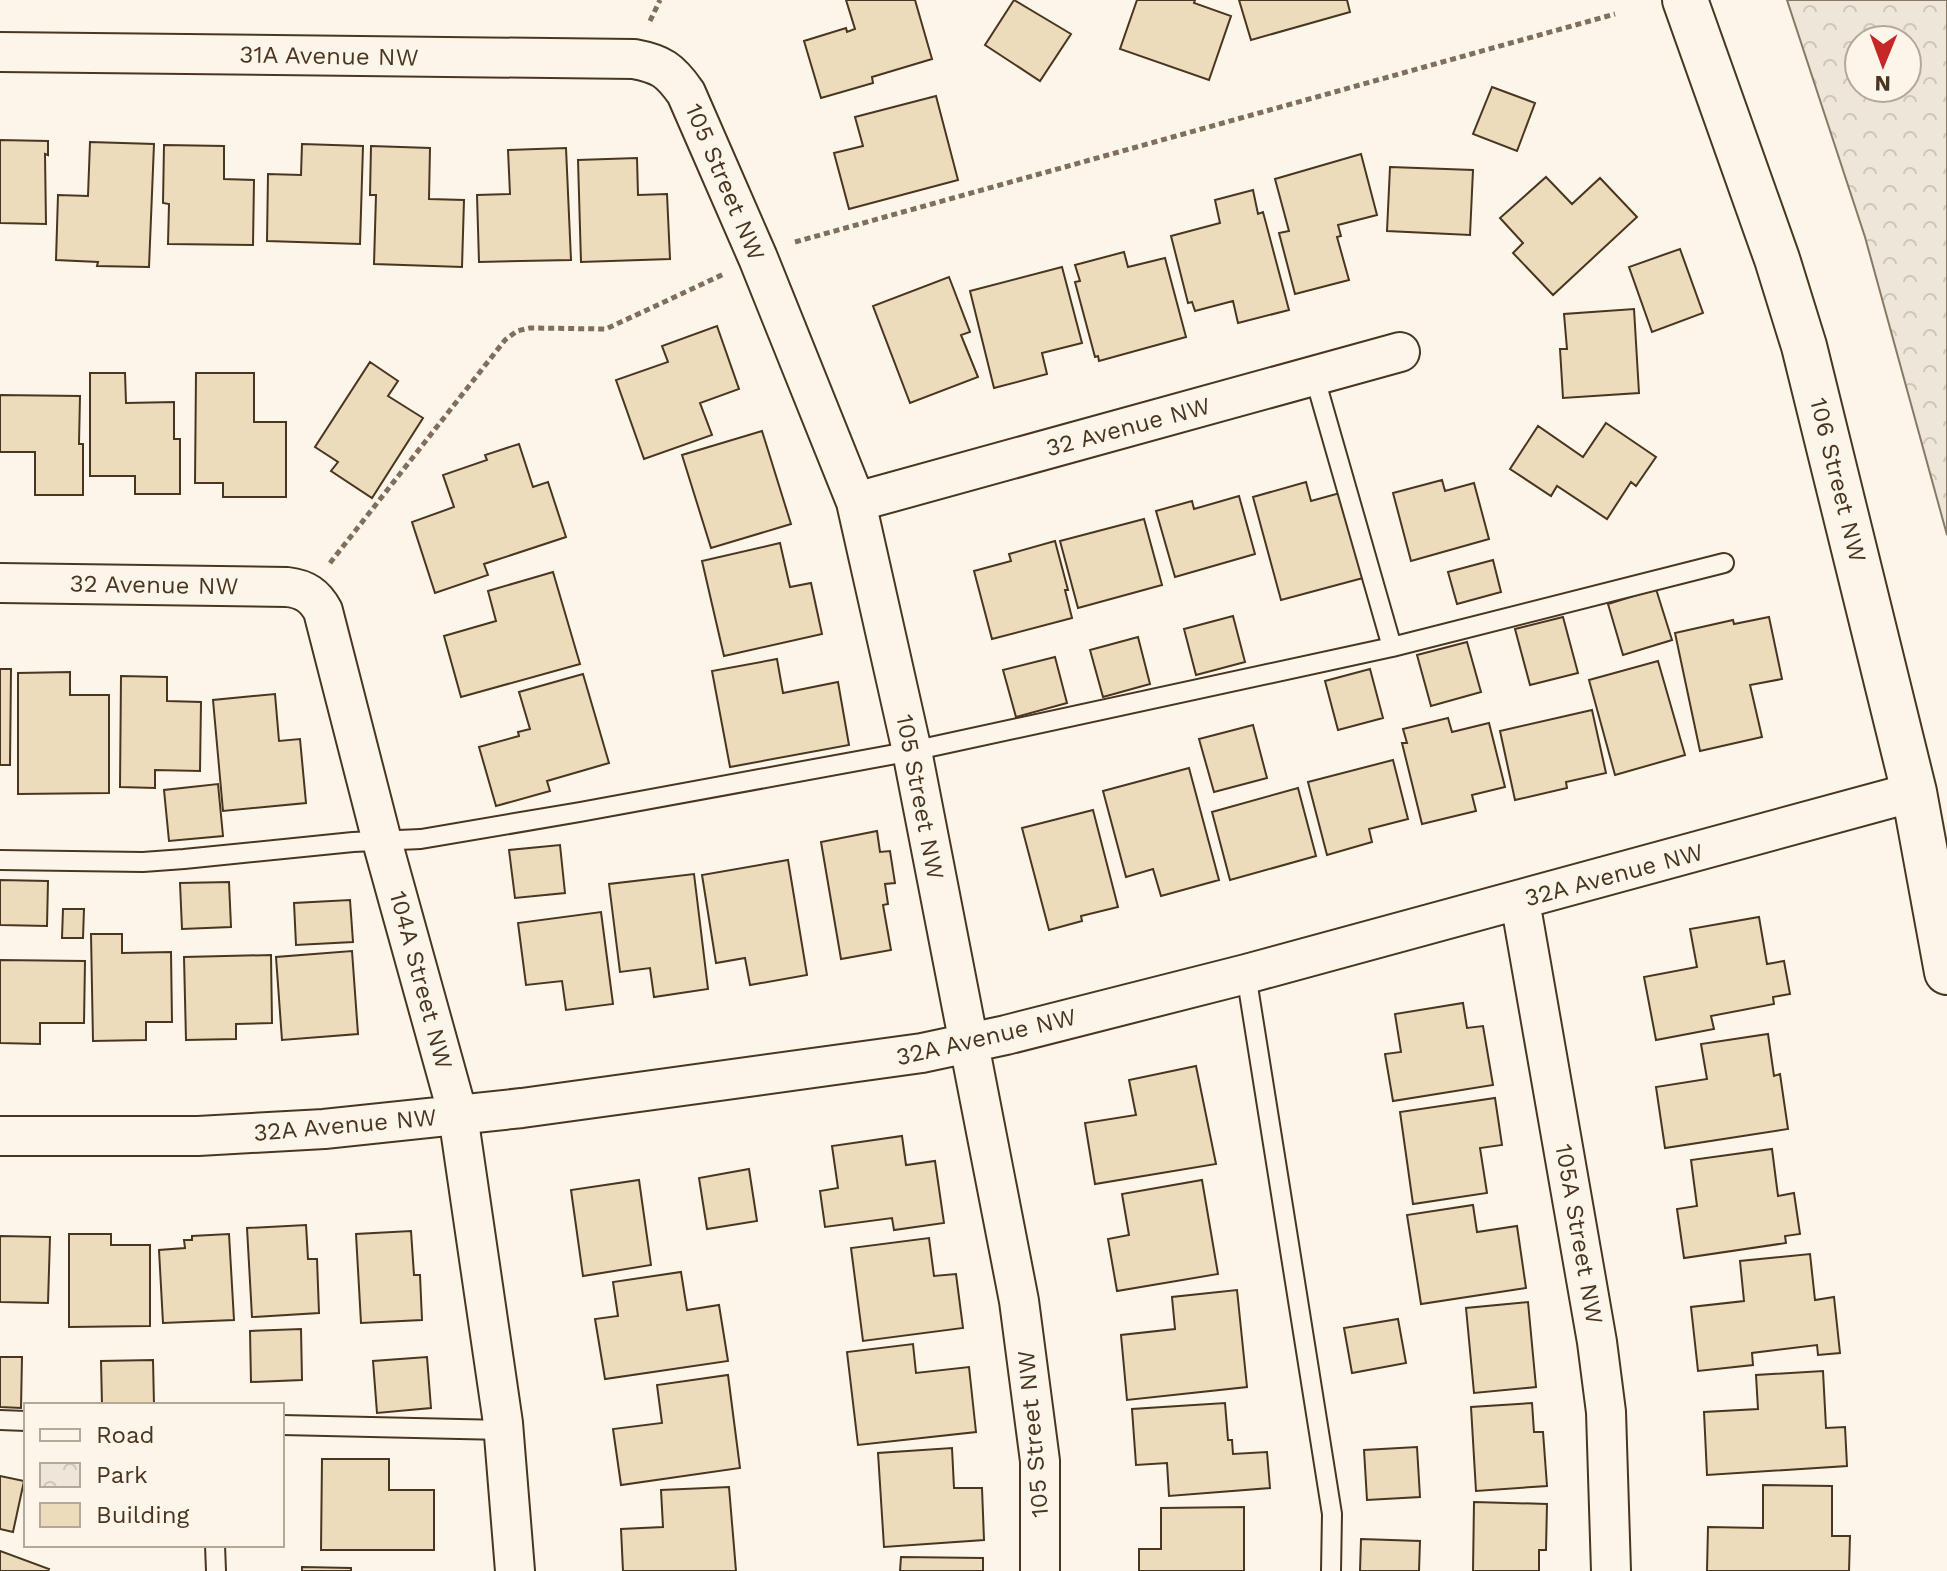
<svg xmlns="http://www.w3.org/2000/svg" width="1947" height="1571" font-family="'Work Sans',sans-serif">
  <defs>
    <pattern id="park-crowns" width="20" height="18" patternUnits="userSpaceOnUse" patternTransform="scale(2)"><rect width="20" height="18" fill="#ede6d9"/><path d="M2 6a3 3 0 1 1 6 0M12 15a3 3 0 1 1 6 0" fill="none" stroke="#cdc6ba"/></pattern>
  </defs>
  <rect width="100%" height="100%" fill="#fbf6e9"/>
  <path fill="url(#park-crowns)" stroke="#887966" stroke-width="2" fill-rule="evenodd" d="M1787 0H1947V535L1865 237ZM1859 40H1907V88H1859Z"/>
  <path fill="#ecdcbc" stroke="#4a3520" stroke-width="2" d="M846 0H915L932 59 872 77 873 83 821 98 804 41 846 28 847 32 855 29Z
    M1014 0 1071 34 1040 81 985 45Z
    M1137 0H1195L1194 3 1231 16 1209 80 1120 49Z
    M1239 0H1347L1350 12 1251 40Z
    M1492 87 1535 103 1517 151 1473 134Z
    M936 96 958 180 849 209 834 153 863 146 855 117Z
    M0 140 48 141V155L45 154 46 224 0 223Z
    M90 142 154 144 149 267 97 266 98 262 56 260 58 195 88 196Z
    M302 144 363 146 360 244 267 241 268 174 301 175Z
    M164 145 224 146V179L254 180 253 245 168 244 169 204 163 203Z
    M371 146 430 148 429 199 464 200 462 267 374 264 376 195H370Z
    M566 148 571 260 479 262 477 195 510 194 508 150Z
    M1361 154 1377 215 1338 225 1341 236 1337 237 1349 280 1295 294 1279 233 1289 231 1275 179Z
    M637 158 638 195 667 194 670 259 581 262 578 160Z
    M1390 167 1473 170 1470 235 1387 231Z
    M1546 177 1572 204 1600 178 1637 217 1553 295 1513 253 1523 243 1500 218Z
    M1253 190 1258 214 1263 212 1289 310 1238 323 1233 301 1195 311 1192 302 1188 303 1171 236 1220 223 1215 200Z
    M1680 249 1703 313 1652 332 1629 267Z
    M1124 252 1128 267 1165 258 1186 337 1099 361 1098 356 1095 357 1075 282 1080 281 1075 265Z
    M1062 267 1082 343 1042 353 1047 374 994 388 970 291Z
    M949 277 970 332 961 335 978 377 910 403 873 306Z
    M1634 309 1639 393 1563 398 1560 349H1567L1564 314Z
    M717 326 739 389 700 403 712 435 644 459 616 380 668 362 662 346Z
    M370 362 398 381 388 396 423 418 372 498 331 471 338 462 315 447Z
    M90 373H125L126 403 174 402V439H180V494H135V476H90Z
    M196 373H254V422H286V497H223V483H195Z
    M0 395 80 396 79 444H83V495H35V452H0Z
    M1606 423 1656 457 1636 486 1631 482 1607 519 1557 486 1551 496 1510 469 1538 426 1583 457Z
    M762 431 791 524 711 548 682 455Z
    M519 444 533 487 548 482 566 537 484 564 488 575 435 593 412 522 454 507 443 475 487 460 485 455Z
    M1442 480 1445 491 1474 483 1489 539 1411 561 1393 493Z
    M1306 482 1311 501 1340 493 1363 578 1281 600 1253 497Z
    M1239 496 1255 554 1175 577 1156 511 1192 501 1194 509Z
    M1144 519 1162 585 1078 608 1060 541Z
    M1055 541 1068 590H1065L1072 618 992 639 974 571 1011 561 1009 554Z
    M780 543 790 587 811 583 822 634 724 656 702 561Z
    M1493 560 1501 592 1457 604 1448 572Z
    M553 572 580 664 461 697 444 636 496 621 488 591Z
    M1656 589 1672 640 1623 655 1608 604Z
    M1233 616 1245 662 1196 675 1184 629Z
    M1563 617 1578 673 1530 685 1515 629Z
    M1769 617 1782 679 1750 685 1762 737 1700 751 1675 633 1733 620 1734 624Z
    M1138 637 1150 684 1103 697 1090 650Z
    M1467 642 1481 692 1431 706 1417 655Z
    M1055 657 1067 703 1016 717 1003 670Z
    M777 659 783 693 838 682 849 745 730 767 712 671Z
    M1658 661 1685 755 1615 775 1589 680Z
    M0 669H11L10 765H0Z
    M1370 669 1383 718 1338 730 1325 681Z
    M70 672V695H109V793L18 794V673Z
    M583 674 609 763 547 781 550 791 496 806 479 747 519 736 518 732 530 729 519 692Z
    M121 676 167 677V701L201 702 200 771 155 770V788L120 787Z
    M275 694 279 741 300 739 306 803 223 811 213 700Z
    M1592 710 1606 773 1566 782 1567 788 1515 800 1500 731Z
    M1448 718 1452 732 1489 723 1505 787 1472 795 1476 811 1422 824 1402 743H1407L1403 729Z
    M1253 725 1267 778 1214 792 1199 739Z
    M1393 760 1408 819 1369 829 1372 842 1327 855 1308 782Z
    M1189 768 1219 880 1161 896 1153 869 1126 877 1103 791Z
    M218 784 223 836 169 841 164 790Z
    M1298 788 1316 856 1230 880 1212 812Z
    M1093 810 1118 907 1081 916 1082 921 1049 930 1022 828Z
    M877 831 880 852 890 851 895 883 885 884 888 904 883 905 891 950 841 959 821 842Z
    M560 845 565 893 515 898 509 850Z
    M788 860 807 975 750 985 745 958 716 963 702 875Z
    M694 874 708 989 654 997 650 968 620 972 609 884Z
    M0 880 48 881 47 926 0 925Z
    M229 882 231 927 182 929 180 883Z
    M350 900 353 942 296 945 294 903Z
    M63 909H84L83 938H62Z
    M601 912 613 1004 566 1010 562 981 526 985 518 923Z
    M1759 917 1767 964 1784 961 1790 994 1773 997 1774 1004 1711 1016 1714 1029 1656 1040 1644 977 1697 967 1690 929Z
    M91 934H122V953L171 952 172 1022H146V1040L93 1041Z
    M352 951 358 1034 282 1040 276 957Z
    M271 955 272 1023 236 1024V1039L186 1040 184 957Z
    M0 960 85 961 84 1023H40V1044L0 1043Z
    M1463 1003 1467 1028 1483 1026 1493 1085 1393 1101 1385 1054 1401 1052 1395 1014Z
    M1768 1034 1774 1076 1780 1074 1788 1129 1665 1148 1656 1087 1707 1079 1701 1044Z
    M1196 1066 1216 1164 1095 1184 1085 1123 1136 1115 1129 1080Z
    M1495 1098 1502 1145 1480 1148 1487 1193 1413 1204 1400 1112Z
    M902 1136 906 1165 935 1161 944 1223 894 1230 892 1218 825 1227 820 1191 838 1188 832 1146Z
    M1772 1149 1778 1196 1794 1193 1800 1234 1785 1236 1786 1243 1684 1258 1677 1209 1697 1206 1691 1160Z
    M749 1169 757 1221 707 1229 699 1178Z
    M639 1180 651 1265 583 1276 571 1190Z
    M1202 1180 1218 1274 1117 1291 1108 1239 1129 1235 1122 1194Z
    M1473 1205 1477 1232 1517 1226 1526 1288 1421 1304 1407 1215Z
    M306 1225 308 1259H317L319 1313 252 1317 247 1228Z
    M411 1231 414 1275H420L422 1320 361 1323 356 1234Z
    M69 1234H111V1245H150V1326L69 1327Z
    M229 1234 234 1320 163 1323 159 1250 185 1248 184 1240H192V1236Z
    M0 1236 50 1237 48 1303 0 1302Z
    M929 1238 934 1276 956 1274 963 1328 863 1341 851 1248Z
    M1810 1254 1815 1300 1834 1297 1840 1353 1818 1355 1817 1345 1752 1353 1753 1365 1698 1371 1691 1307 1744 1301 1740 1261Z
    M681 1272 687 1310 719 1305 728 1361 605 1379 595 1319 618 1316 613 1282Z
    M1237 1290 1247 1387 1127 1400 1121 1335 1175 1329 1172 1297Z
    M1528 1302 1536 1387 1474 1393 1466 1308Z
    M1398 1319 1406 1363 1352 1373 1344 1328Z
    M301 1329 302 1380 251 1382 250 1331Z
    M913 1344 916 1373 969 1367 976 1432 858 1445 847 1352Z
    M0 1357H22L21 1408 0 1407Z
    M427 1357 431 1408 377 1413 373 1361Z
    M153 1360 154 1405H102L101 1361Z
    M1823 1371 1826 1428 1845 1427 1847 1466 1707 1475 1704 1412 1758 1409 1756 1375Z
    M728 1375 740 1468 621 1485 613 1429 662 1423 657 1385Z
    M1225 1403 1228 1440H1232L1233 1454 1267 1452 1270 1488 1169 1496 1167 1463 1136 1465 1132 1409Z
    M1532 1403 1534 1432H1543L1547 1486 1476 1491 1471 1407Z
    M1417 1447 1420 1497 1367 1500 1364 1450Z
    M952 1448 954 1488H982L984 1540 884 1547 878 1453Z
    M322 1459H389V1490H434V1550H321Z
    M0 1476 24 1481 13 1532 0 1529Z
    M1763 1485 1832 1486V1536H1850L1849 1571H1707L1708 1527 1763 1528Z
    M729 1487 736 1571H623L621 1529 663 1527 661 1490Z
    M1474 1502 1547 1504 1546 1550H1539V1571H1473Z
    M1244 1507V1571H1139V1549H1161V1508Z
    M1361 1539 1420 1541 1419 1571H1360Z
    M0 1551 49 1569 48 1571H0Z
    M901 1557 983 1558V1571H900Z
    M302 1567 351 1568V1571H302Z"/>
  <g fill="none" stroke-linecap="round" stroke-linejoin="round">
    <defs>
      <path id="lane" d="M1314 375 1392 647
        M0 860 143 862 184 859 353 842 421 839 580 812 912 751 1392 647 1724 563
        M1246 974 1332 1514 1331 1571
        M0 1420 26 1421
        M282 1425 504 1430
        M215 1545 216 1571"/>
      <path id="street" d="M0 52 634 59C661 64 670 70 686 93L758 258 856 502 912 751 1019 1301 1040 1461V1571
        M856 502 1400 352
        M0 583 287 587C305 589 315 596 323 611L382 841 458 1115 503 1423 515 1571
        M1520 901 1597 1342 1606 1412 1611 1571
        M0 1136H198L324 1129 522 1108 922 1053 1006 1035 1246 974 1914 792"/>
      <path id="secondary" d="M1685 0 1777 259 1804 346 1914 792 1947 972"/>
    </defs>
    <use href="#lane" stroke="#4a3520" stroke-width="22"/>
    <use href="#street" stroke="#4a3520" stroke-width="42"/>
    <use href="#secondary" stroke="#4a3520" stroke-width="48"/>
    <path stroke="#7f6f5c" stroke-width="5" stroke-dasharray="6 4" stroke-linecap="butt" d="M650 21 660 0
      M795 242 1615 14
      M330 563 505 340 517 331 530 328 606 329 724 274"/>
    <use href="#lane" stroke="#fbf6e9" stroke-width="18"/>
    <use href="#street" stroke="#fbf6e9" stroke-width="38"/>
    <use href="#secondary" stroke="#fbf6e9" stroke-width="44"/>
  </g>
  <g text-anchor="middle" stroke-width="6" stroke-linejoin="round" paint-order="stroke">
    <g font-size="24" fill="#4a3520" stroke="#fbf6e9">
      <text transform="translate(329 56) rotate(1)" y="8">31A Avenue NW</text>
      <text transform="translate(725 182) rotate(67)" y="8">105 Street NW</text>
      <text transform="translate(1128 427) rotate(-15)" y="8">32 Avenue NW</text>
      <text transform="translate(1838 480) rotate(76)" y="8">106 Street NW</text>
      <text transform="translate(154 585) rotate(1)" y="8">32 Avenue NW</text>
      <text transform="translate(920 797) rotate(79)" y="8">105 Street NW</text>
      <text transform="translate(1614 875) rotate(-15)" y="8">32A Avenue NW</text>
      <text transform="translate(421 980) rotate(75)" y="8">104A Street NW</text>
      <text transform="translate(986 1037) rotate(-13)" y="8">32A Avenue NW</text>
      <text transform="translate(345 1125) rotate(-5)" y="8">32A Avenue NW</text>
      <text transform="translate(1579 1234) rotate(80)" y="8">105A Street NW</text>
      <text transform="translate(1033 1434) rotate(-95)" y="8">105 Street NW</text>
    </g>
  </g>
  <rect x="24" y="1403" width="260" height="144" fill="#fbf6e9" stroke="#b4a999" stroke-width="2"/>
  <rect x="40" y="1429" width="40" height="12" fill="#fbf6e9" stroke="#b4a999" stroke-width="2"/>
  <text x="96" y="1443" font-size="24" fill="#4a3520">Road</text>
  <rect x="40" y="1463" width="40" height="24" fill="url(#park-crowns)" stroke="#b4a999" stroke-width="2"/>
  <text x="96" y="1483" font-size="24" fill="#4a3520">Park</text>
  <rect x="40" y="1503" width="40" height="24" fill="#ecdcbc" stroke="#b4a999" stroke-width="2"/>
  <text x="96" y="1523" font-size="24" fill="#4a3520">Building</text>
  <g transform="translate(1883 64) rotate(181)"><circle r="38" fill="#fbf6e9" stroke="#b4a999" stroke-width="2"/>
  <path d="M0-6L14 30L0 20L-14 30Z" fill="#c62828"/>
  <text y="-12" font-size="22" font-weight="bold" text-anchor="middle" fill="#4a3520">N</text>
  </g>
</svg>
